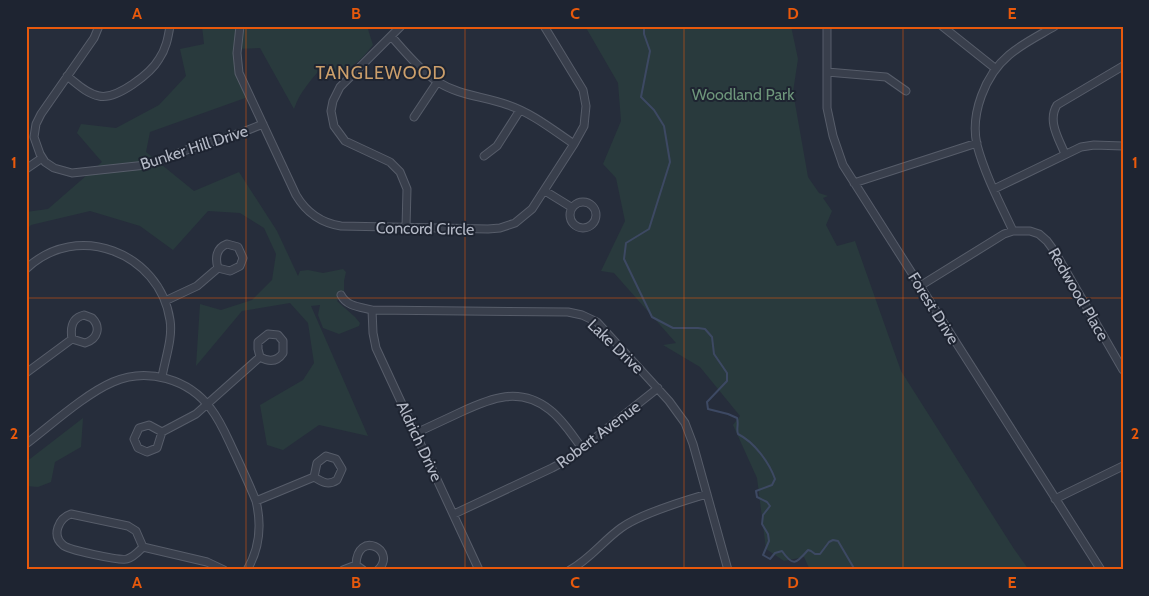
<svg xmlns="http://www.w3.org/2000/svg" width="1149" height="596" font-family="Cabin,sans-serif">
  <rect width="100%" height="100%" fill="#262d3b"/>
  <path fill="#293a3d" d="M202 26H367L373 45 362 58 341 76 322 67C311 80 299 93 294 109L260 48 235 49 248 97 150 132 146 152 194 191 239 172 277 231 298 276 300 271 308 270 323 273 343 269 346 272 344 281V292L337 301 355 317 360 323 359 326 339 334 323 328 318 315 320 305 311 306 368 436 319 425 283 450 267 445 260 405 303 380 314 363 308 323 290 303 242 311 196 366 200 304 221 310 252 300 272 280 276 254 264 228 240 213 208 211 173 250 140 226 90 211 31 225 26 230V212L48 209 102 162 77 133 81 124 116 128 159 105 186 76 180 49 204 44Z
    M585 26H791L798 59 793 92 808 177 819 193 828 196 823 198 832 211 826 225 837 246 855 241 901 371 1014 549 1029 570H813L809 568 804 557 784 561 766 549 757 478 733 425 740 416 700 367 663 345 676 343 614 273 601 271 625 221 616 178 603 164 621 121 618 83Z
    M83 418 81 447 55 462 51 482 38 487 26 486V462Z"/>
  <g fill="none" stroke-linecap="round" stroke-linejoin="round">
    <path stroke="#3d4963" stroke-width="2" d="M644 26V34L650 51 641 97 654 110 664 126 670 162 649 229 626 243 624 259 652 317 673 328H698L705 329 712 337 714 354 727 373V381L707 402 708 409 728 414 737 418C739 424 736 429 738 434 754 442 769 462 775 479L772 485 756 491 757 497 767 502 770 506 763 515 762 524 768 534 769 541 763 555 770 559 775 553 782 551C793 567 796 564 808 550L811 551 815 554H820L829 542 833 540 838 541 855 570"/>
    <defs>
      <path id="street" d="M99 26 94 38 41 114 36 124 34 137 40 154 45 162 54 168 72 173 146 165 192 148 243 132 263 124
        M240 26 237 53 239 73 296 195C306 212 321 223 341 226L488 229 500 228 515 223 532 209 574 144 584 126 586 106 583 90 544 26
        M401 26 340 87 333 101 331 111 334 126 345 141 390 162 400 172 407 189 406 227
        M827 26V108L833 136 843 165 1101 570
        M942 26 996 69
        M391 36C405 52 420 70 438 82 460 96 484 96 508 105 532 113 553 130 574 144
        M827 72 886 77 906 91
        M67 76C76 83 87 94 99 96 117 100 151 73 159 59 166 49 168 38 170 26
        M414 117 438 81
        M1065 154C1059 139 1047 121 1057 105L1123 66
        M484 156 497 146 520 110
        M26 169 42 158
        M854 183 977 143
        M994 189 1081 147 1094 145 1123 146
        M545 191 571 207
        M570 215a13 13 0 1 1 26 0a13 13 0 1 1-26 0Z
        M1013 231C1000 203 985 175 977 145 970 114 985 75 1009 55 1023 43 1040 35 1055 26
        M227 244 238 247 243 258 240 266 230 271 218 268C215 258 216 248 227 244Z
        M26 269C77 220 160 253 170 320 173 338 165 359 162 377
        M920 286 1004 234 1013 231H1030L1039 234 1047 241 1055 252 1123 370
        M341 295C347 307 361 307 372 310L568 312 582 315 597 322 669 401 685 423 693 444 728 570
        M165 301 197 286 218 268
        M372 310 373 333 376 348 479 570
        M84 315 92 318C101 327 98 339 85 343L72 339C70 327 72 318 84 315Z
        M268 334 278 335 283 341V353C277 362 269 362 260 357L258 349V342Z
        M26 373 72 339
        M149 425 162 432 157 448 147 452 138 448 134 439 139 428Z
        M162 432 196 414 260 357
        M416 433C431 426 446 419 461 412 491 398 520 386 550 410 563 420 572 435 582 448
        M26 444C51 425 85 394 113 382 147 367 189 379 211 409 222 423 228 440 236 456 243 471 250 486 256 501 262 526 260 548 247 570
        M326 456 336 459 342 469 337 480C328 486 322 482 314 477L317 463Z
        M1055 499 1123 466
        M256 501 314 477
        M71 514 128 526 136 531 143 547C138 552 134 557 127 559 120 561 68 550 63 545 51 535 59 518 71 514Z
        M454 514 552 468 567 460 658 388
        M143 547 207 562 224 570
        M343 570 356 565
        M363 570 356 565C357 529 398 550 378 570
        M570 570C590 559 603 541 621 528 640 514 683 501 707 494"/>
    </defs>
    <use href="#street" stroke="#575d6a" stroke-width="9"/>
    <use href="#street" stroke="#393f4c" stroke-width="7"/>
  </g>
  <path fill="none" stroke="#e8590c" stroke-width="1" stroke-opacity="0.55" d="M246 26V570M465 26V570M684 26V570M903 26V570M26 298H1123"/>
  <g text-anchor="middle" stroke-width="4" stroke-linejoin="round" paint-order="stroke">
    <g font-size="16" fill="#6e967b" stroke="#1e2431">
      <text x="743" y="100">Woodland Park</text>
    </g>
    <g font-size="16" fill="#b5bac7" stroke="#1e2431">
      <text transform="translate(194 147) rotate(-18)" y="6">Bunker Hill Drive</text>
      <text transform="translate(425 228) rotate(1)" y="6">Concord Circle</text>
      <text transform="translate(1079 294) rotate(60)" y="6">Redwood Place</text>
      <text transform="translate(934 308) rotate(58)" y="6">Forest Drive</text>
      <text transform="translate(616 346) rotate(44)" y="6">Lake Drive</text>
      <text transform="translate(598 434) rotate(-37)" y="6">Robert Avenue</text>
      <text transform="translate(420 441) rotate(65)" y="6">Aldrich Drive</text>
    </g>
    <g font-size="18" letter-spacing="1" fill="#cc9f6b" stroke="#1e2431">
      <text x="381" y="79">TANGLEWOOD</text>
    </g>
  </g>
  <rect width="1149" height="596" fill="none" stroke="#1e2431" stroke-width="55"/>
  <rect x="28" y="28" width="1094" height="540" fill="none" stroke="#e8590c" stroke-width="2"/>
  <g font-size="16" text-anchor="middle" font-weight="bold" fill="#e8590c">
    <text x="137" y="19">A</text>
    <text x="356" y="19">B</text>
    <text x="575" y="19">C</text>
    <text x="793" y="19">D</text>
    <text x="1012" y="19">E</text>
    <text x="14" y="168">1</text>
    <text x="1135" y="168">1</text>
    <text x="14" y="439">2</text>
    <text x="1135" y="439">2</text>
    <text x="137" y="588">A</text>
    <text x="356" y="588">B</text>
    <text x="575" y="588">C</text>
    <text x="793" y="588">D</text>
    <text x="1012" y="588">E</text>
  </g>
</svg>
